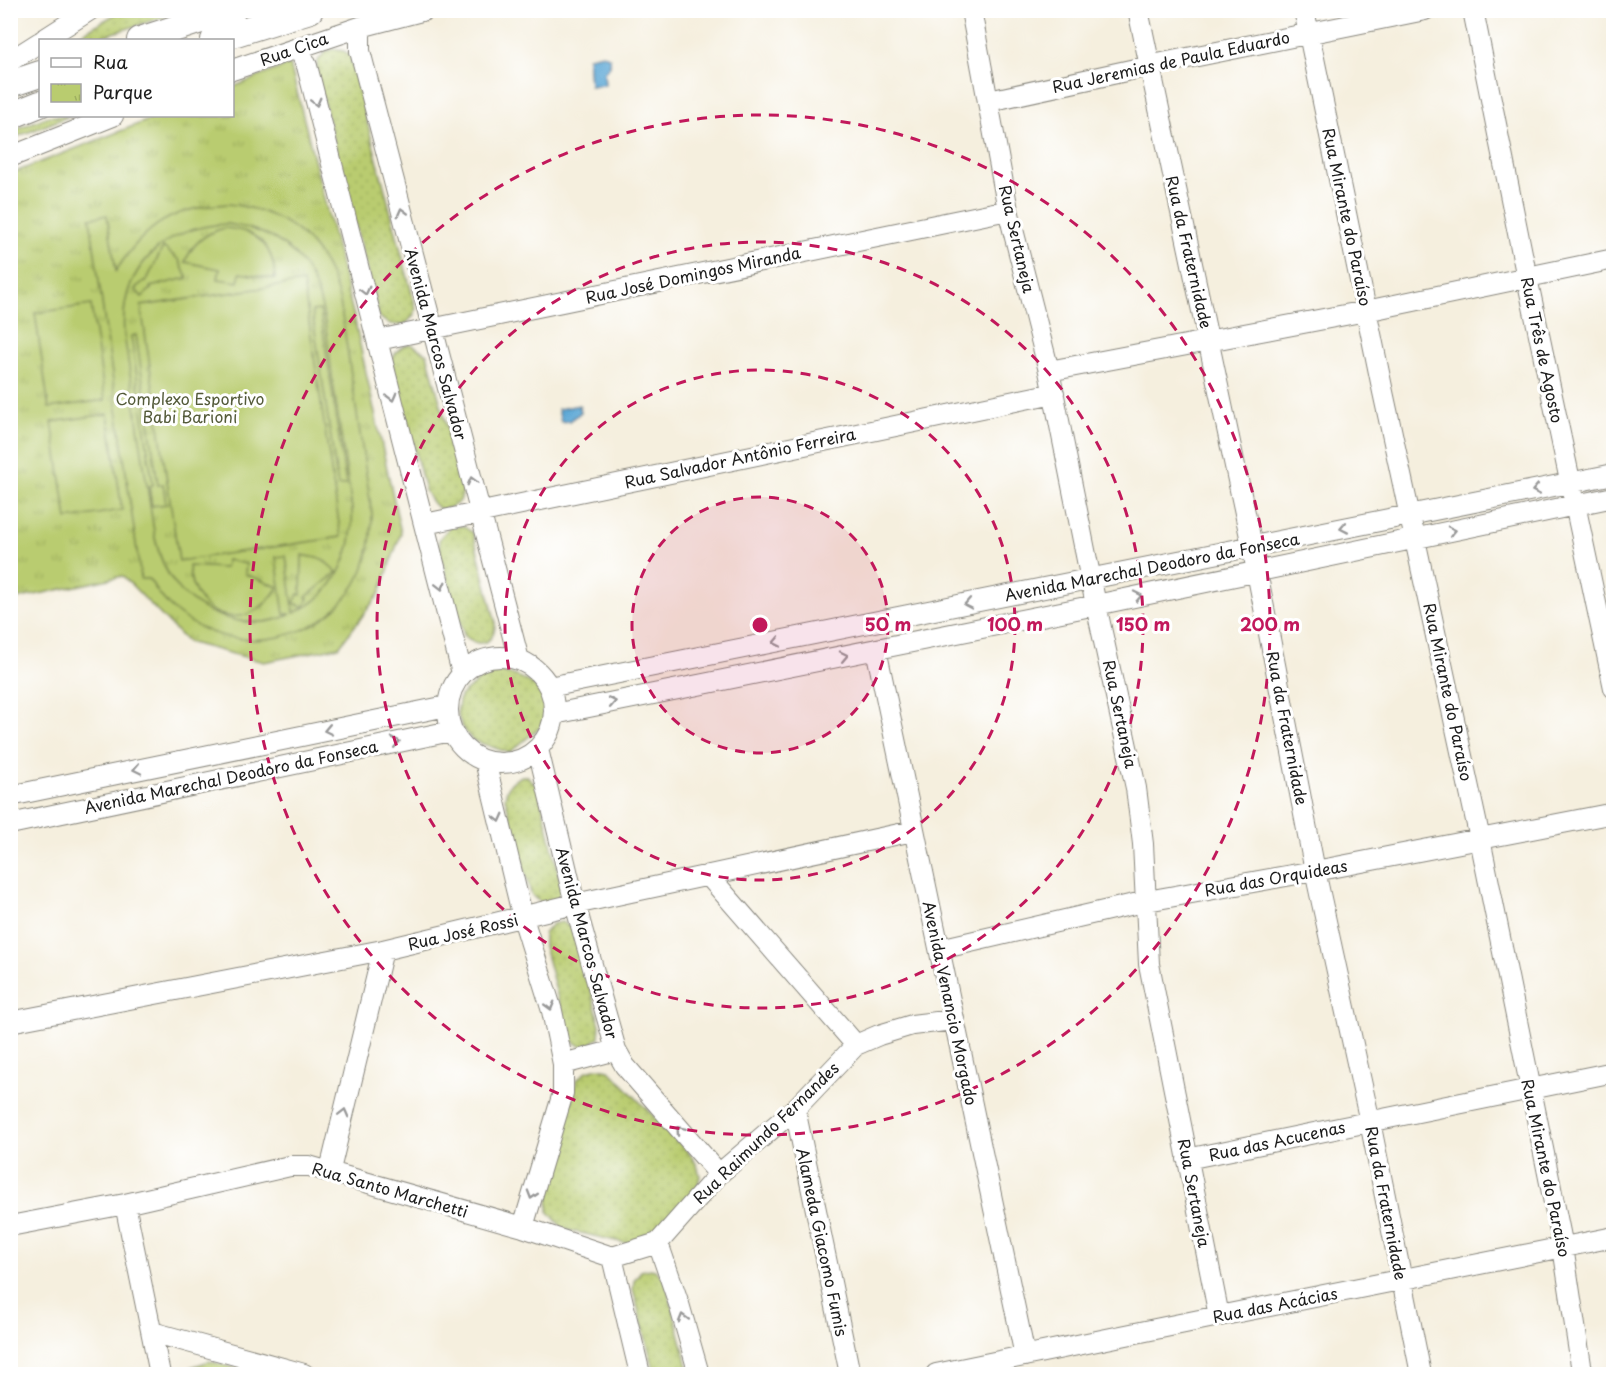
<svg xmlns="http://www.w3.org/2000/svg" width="1624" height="1385" font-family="'Playpen Sans',sans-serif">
  <defs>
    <pattern id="grass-dots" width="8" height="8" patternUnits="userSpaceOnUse" patternTransform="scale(1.5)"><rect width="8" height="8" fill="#b9cc6f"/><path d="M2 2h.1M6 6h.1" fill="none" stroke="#9eaf60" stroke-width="1.8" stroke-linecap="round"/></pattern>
    <pattern id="park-tufts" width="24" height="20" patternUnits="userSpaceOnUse" patternTransform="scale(1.5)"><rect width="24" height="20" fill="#b9cc6f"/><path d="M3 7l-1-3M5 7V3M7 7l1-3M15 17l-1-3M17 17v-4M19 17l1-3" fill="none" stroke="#9eaf60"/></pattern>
  </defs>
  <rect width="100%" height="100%" fill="#fff"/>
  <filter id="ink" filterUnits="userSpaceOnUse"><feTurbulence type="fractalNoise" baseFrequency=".0167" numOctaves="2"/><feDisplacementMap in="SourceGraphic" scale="12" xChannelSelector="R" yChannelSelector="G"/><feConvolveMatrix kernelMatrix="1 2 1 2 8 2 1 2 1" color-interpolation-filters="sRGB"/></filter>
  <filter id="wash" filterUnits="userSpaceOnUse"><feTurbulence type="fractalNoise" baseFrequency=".008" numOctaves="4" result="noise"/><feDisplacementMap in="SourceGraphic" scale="24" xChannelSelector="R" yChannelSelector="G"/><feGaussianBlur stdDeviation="1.35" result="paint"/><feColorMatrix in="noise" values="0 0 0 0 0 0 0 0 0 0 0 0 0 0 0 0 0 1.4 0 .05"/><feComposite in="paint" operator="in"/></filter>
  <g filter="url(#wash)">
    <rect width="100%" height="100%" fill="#f5efde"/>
    <path fill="url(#grass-dots)" stroke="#6a7446" stroke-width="1.5" d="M121 11V10L183 11 91 40H70Z
      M333 49 344 51 350 56 416 309 413 316 406 324C394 326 387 325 379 316L318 79 317 62 325 52Z
      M49 116H70L11 139V131Z
      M411 344 427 354 462 483 463 492 460 501C442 516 434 509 425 490L392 362C395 351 400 346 411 344Z
      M463 526 473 533 495 620C497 642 480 651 464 635L440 554 439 539 450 527Z
      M492 669C525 679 551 682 543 725L509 753 472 740 462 727 457 713 460 696Z
      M522 776H527L538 787 563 892 555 903C544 905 539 903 531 894L505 798C507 786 511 781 522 776Z
      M562 922 569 926 576 934 600 1025 599 1037C586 1049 580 1050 568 1036L544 946V934L552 924Z
      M598 1068 609 1070 690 1154 697 1165 700 1176 697 1190 654 1236 634 1245 563 1229 548 1211 549 1187 577 1080 587 1071Z
      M650 1269 655 1270 665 1279 690 1374H655L633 1289 634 1280 641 1271Z"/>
    <path fill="url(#park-tufts)" stroke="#6a7446" stroke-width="1.5" d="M290 64 354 317 401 533 380 593 339 647 264 662 187 642 123 576 11 600 10 174 159 116H232L233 87Z
      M209 1361 256 1374H186L192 1367Z"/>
    <path fill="#b9cc6f" stroke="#6a7446" stroke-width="1.5" fill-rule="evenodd" d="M229 204C289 212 324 243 340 302L372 513C372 534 370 553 362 572 329 644 233 661 175 611 164 602 156 590 149 579H141L90 218 107 215 116 271C145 225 173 207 229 204ZM227 224C257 228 284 239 302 263 327 296 327 343 333 382 339 424 346 466 352 509 355 552 336 595 294 613L286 556 276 557 284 614H291C253 633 201 617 175 584 164 570 159 555 155 538L124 334C119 268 164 227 227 224Z
      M224 228C258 230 274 246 275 279L240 273 238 282 218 279 220 269 185 262C193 243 204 234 224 228Z
      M163 247 179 260 187 278 150 287 151 289 142 297 135 289 144 281 146 282Z
      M303 282 341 537 179 561 141 306Z
      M91 305 105 400 49 408 35 313Z
      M320 310 346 485 338 486 312 311Z
      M136 335 158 485 163 484 166 504 152 506 149 486 153 485 131 336Z
      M108 414 122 510 67 519 52 422Z
      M302 555 322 559 337 572 306 597 308 598 304 607 294 603 298 594 301 595Z
      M227 560 246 564 245 574 278 587C250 635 192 622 189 566L225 568Z"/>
    <path fill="#5ea9d6" stroke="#3d6279" stroke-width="1.5" d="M603 54 610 58C611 65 610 68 604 72L605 85 590 86 588 57Z
      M579 405 581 412 570 421 561 422 558 409Z"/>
  </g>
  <g filter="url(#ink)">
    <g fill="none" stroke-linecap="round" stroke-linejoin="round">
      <defs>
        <path id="minor" d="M971 10 1008 210 1049 371 1096 605 1136 788 1143 844 1149 964 1219 1316
          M1138 10 1252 546 1315 871 1370 1122 1421 1374
          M1304 10 1383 392 1480 839 1563 1247 1581 1365 1584 1374
          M1473 10 1527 278 1614 688
          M360 27V51L519 660
          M43 40 90 10
          M298 47 307 66 462 673
          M10 61 40 42
          M232 70 360 27 425 10
          M989 101 1158 64 1425 10
          M10 157 113 116
          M378 340 1008 210
          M1049 371 1366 311 1614 259
          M425 524 1054 393
          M876 649 1025 1356
          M448 710a53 53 0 1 1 106 0a53 53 0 1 1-106 0Z
          M549 687 1614 474
          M554 714 1096 605 1614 497
          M538 749 575 904 616 1050 625 1066 719 1174
          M485 761 523 918 552 1011 563 1064V1093L523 1227
          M10 796 447 706
          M10 824 451 731
          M708 875 856 1045
          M940 949 1147 901 1331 868 1614 813
          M10 1022 383 950 575 904 913 831
          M563 1064 616 1050
          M795 1109 850 1374
          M1187 1159 1614 1072
          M330 1170 383 950
          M125 1204 160 1374
          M10 1226 125 1204 290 1166H309L523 1227 612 1257 658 1243
          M658 1243 719 1174 795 1109 856 1045 879 1035 912 1025 953 1020
          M658 1243 679 1304 699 1374
          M612 1257 640 1374
          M152 1332 304 1374
          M936 1374 1219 1316 1614 1237"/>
        <path id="major" d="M140 40 232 10
          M214 40 310 10
          M10 84 40 74
          M10 116 40 104"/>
      </defs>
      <use href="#minor" stroke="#88867d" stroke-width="22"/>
      <use href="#major" stroke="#88867d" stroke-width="28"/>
      <use href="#minor" stroke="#fff" stroke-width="20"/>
      <use href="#major" stroke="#fff" stroke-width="26"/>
    </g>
    <defs><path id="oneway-chevron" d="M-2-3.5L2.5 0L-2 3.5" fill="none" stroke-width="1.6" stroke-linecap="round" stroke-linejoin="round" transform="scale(1.5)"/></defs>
    <g stroke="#999">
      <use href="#oneway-chevron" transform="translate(316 102) rotate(76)"/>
      <use href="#oneway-chevron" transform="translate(402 212) rotate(-105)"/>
      <use href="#oneway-chevron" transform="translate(365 291) rotate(76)"/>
      <use href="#oneway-chevron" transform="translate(392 397) rotate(75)"/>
      <use href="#oneway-chevron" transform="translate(472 481) rotate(-105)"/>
      <use href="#oneway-chevron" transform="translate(1536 490) rotate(169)"/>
      <use href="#oneway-chevron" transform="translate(1344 528) rotate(169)"/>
      <use href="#oneway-chevron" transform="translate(1452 531) rotate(-12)"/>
      <use href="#oneway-chevron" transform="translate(441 586) rotate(76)"/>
      <use href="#oneway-chevron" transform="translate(1138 596) rotate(-12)"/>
      <use href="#oneway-chevron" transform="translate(968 604) rotate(169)"/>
      <use href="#oneway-chevron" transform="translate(777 642) rotate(169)"/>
      <use href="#oneway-chevron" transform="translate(844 656) rotate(-12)"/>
      <use href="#oneway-chevron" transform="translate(612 702) rotate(-11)"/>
      <use href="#oneway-chevron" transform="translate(328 730) rotate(168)"/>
      <use href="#oneway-chevron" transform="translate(396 742) rotate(-12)"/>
      <use href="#oneway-chevron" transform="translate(137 769) rotate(168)"/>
      <use href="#oneway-chevron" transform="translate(499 818) rotate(76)"/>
      <use href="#oneway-chevron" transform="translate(550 1006) rotate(74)"/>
      <use href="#oneway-chevron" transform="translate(344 1113) rotate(-76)"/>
      <use href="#oneway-chevron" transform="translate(680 1130) rotate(-131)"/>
      <use href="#oneway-chevron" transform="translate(532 1195) rotate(107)"/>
      <use href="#oneway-chevron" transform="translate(683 1318) rotate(-106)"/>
    </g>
  </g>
  <circle cx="760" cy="625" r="128" fill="#c2185b" fill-opacity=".12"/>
  <g fill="none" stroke="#c2185b" stroke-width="3" stroke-dasharray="10 8">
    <circle cx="760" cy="625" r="128"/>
    <circle cx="760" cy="625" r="255"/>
    <circle cx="760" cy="625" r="383"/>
    <circle cx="760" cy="625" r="510"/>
  </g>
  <g text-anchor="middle" stroke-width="6" stroke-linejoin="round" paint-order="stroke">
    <g font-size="16" fill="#1c1c1c" stroke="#fff">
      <text transform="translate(294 49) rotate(-19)" y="6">Rua Cica</text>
      <text transform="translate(1171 62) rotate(-12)" y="6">Rua Jeremias de Paula Eduardo</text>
      <text transform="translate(1347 217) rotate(78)" y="6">Rua Mirante do Paraíso</text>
      <text transform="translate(1017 239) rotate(77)" y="6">Rua Sertaneja</text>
      <text transform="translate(1189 252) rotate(77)" y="6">Rua da Fraternidade</text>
      <text transform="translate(693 275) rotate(-12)" y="6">Rua José Domingos Miranda</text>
      <text transform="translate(436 344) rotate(75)" y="6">Avenida Marcos Salvador</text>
      <text transform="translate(1542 350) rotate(78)" y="6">Rua Três de Agosto</text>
      <text transform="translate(740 458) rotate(-12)" y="6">Rua Salvador Antônio Ferreira</text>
      <text transform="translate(1152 567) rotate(-11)" y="6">Avenida Marechal Deodoro da Fonseca</text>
      <text transform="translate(1448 692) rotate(78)" y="6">Rua Mirante do Paraíso</text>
      <text transform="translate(1120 714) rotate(78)" y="6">Rua Sertaneja</text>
      <text transform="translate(1287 728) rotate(79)" y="6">Rua da Fraternidade</text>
      <text transform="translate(231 777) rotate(-12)" y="6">Avenida Marechal Deodoro da Fonseca</text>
      <text transform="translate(1276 878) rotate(-10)" y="6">Rua das Orquideas</text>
      <text transform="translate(463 932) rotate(-13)" y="6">Rua José Rossi</text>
      <text transform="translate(587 943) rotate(75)" y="6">Avenida Marcos Salvador</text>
      <text transform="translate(950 1003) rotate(78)" y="6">Avenida Venancio Morgado</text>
      <text transform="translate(766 1133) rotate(-44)" y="6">Rua Raimundo Fernandes</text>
      <text transform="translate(1277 1141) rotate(-12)" y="6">Rua das Acucenas</text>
      <text transform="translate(1546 1168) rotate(78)" y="6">Rua Mirante do Paraíso</text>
      <text transform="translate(390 1190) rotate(16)" y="6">Rua Santo Marchetti</text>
      <text transform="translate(1194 1193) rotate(79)" y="6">Rua Sertaneja</text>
      <text transform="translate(1386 1203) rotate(79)" y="6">Rua da Fraternidade</text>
      <text transform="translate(822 1242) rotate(78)" y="6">Alameda Giacomo Fumis</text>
      <text transform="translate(1275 1305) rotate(-11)" y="6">Rua das Acácias</text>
    </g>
    <g font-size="16" fill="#535a39" stroke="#fff">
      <text x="190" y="405">Complexo Esportivo<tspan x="190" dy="18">Babi Barioni</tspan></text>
    </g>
  </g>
  <circle cx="760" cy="625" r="9" fill="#c2185b" stroke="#fff" stroke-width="3"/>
  <g font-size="18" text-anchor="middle" font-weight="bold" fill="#c2185b" stroke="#fff" stroke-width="6" stroke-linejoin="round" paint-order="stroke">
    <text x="888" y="631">50 m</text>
    <text x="1015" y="631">100 m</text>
    <text x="1143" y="631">150 m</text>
    <text x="1270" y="631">200 m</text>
  </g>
  <rect width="1624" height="1385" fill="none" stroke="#fff" stroke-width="36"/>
  <rect x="39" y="39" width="195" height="78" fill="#ffffff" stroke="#a4a4a4" stroke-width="1.5"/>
  <rect x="51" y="58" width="30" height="9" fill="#ffffff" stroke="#a4a4a4" stroke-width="1.5"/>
  <text x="93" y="69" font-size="18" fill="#1c1c1c">Rua</text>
  <rect x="51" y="84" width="30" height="18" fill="url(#park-tufts)" stroke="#a4a4a4" stroke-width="1.5"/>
  <text x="93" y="99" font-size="18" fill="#1c1c1c">Parque</text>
</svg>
